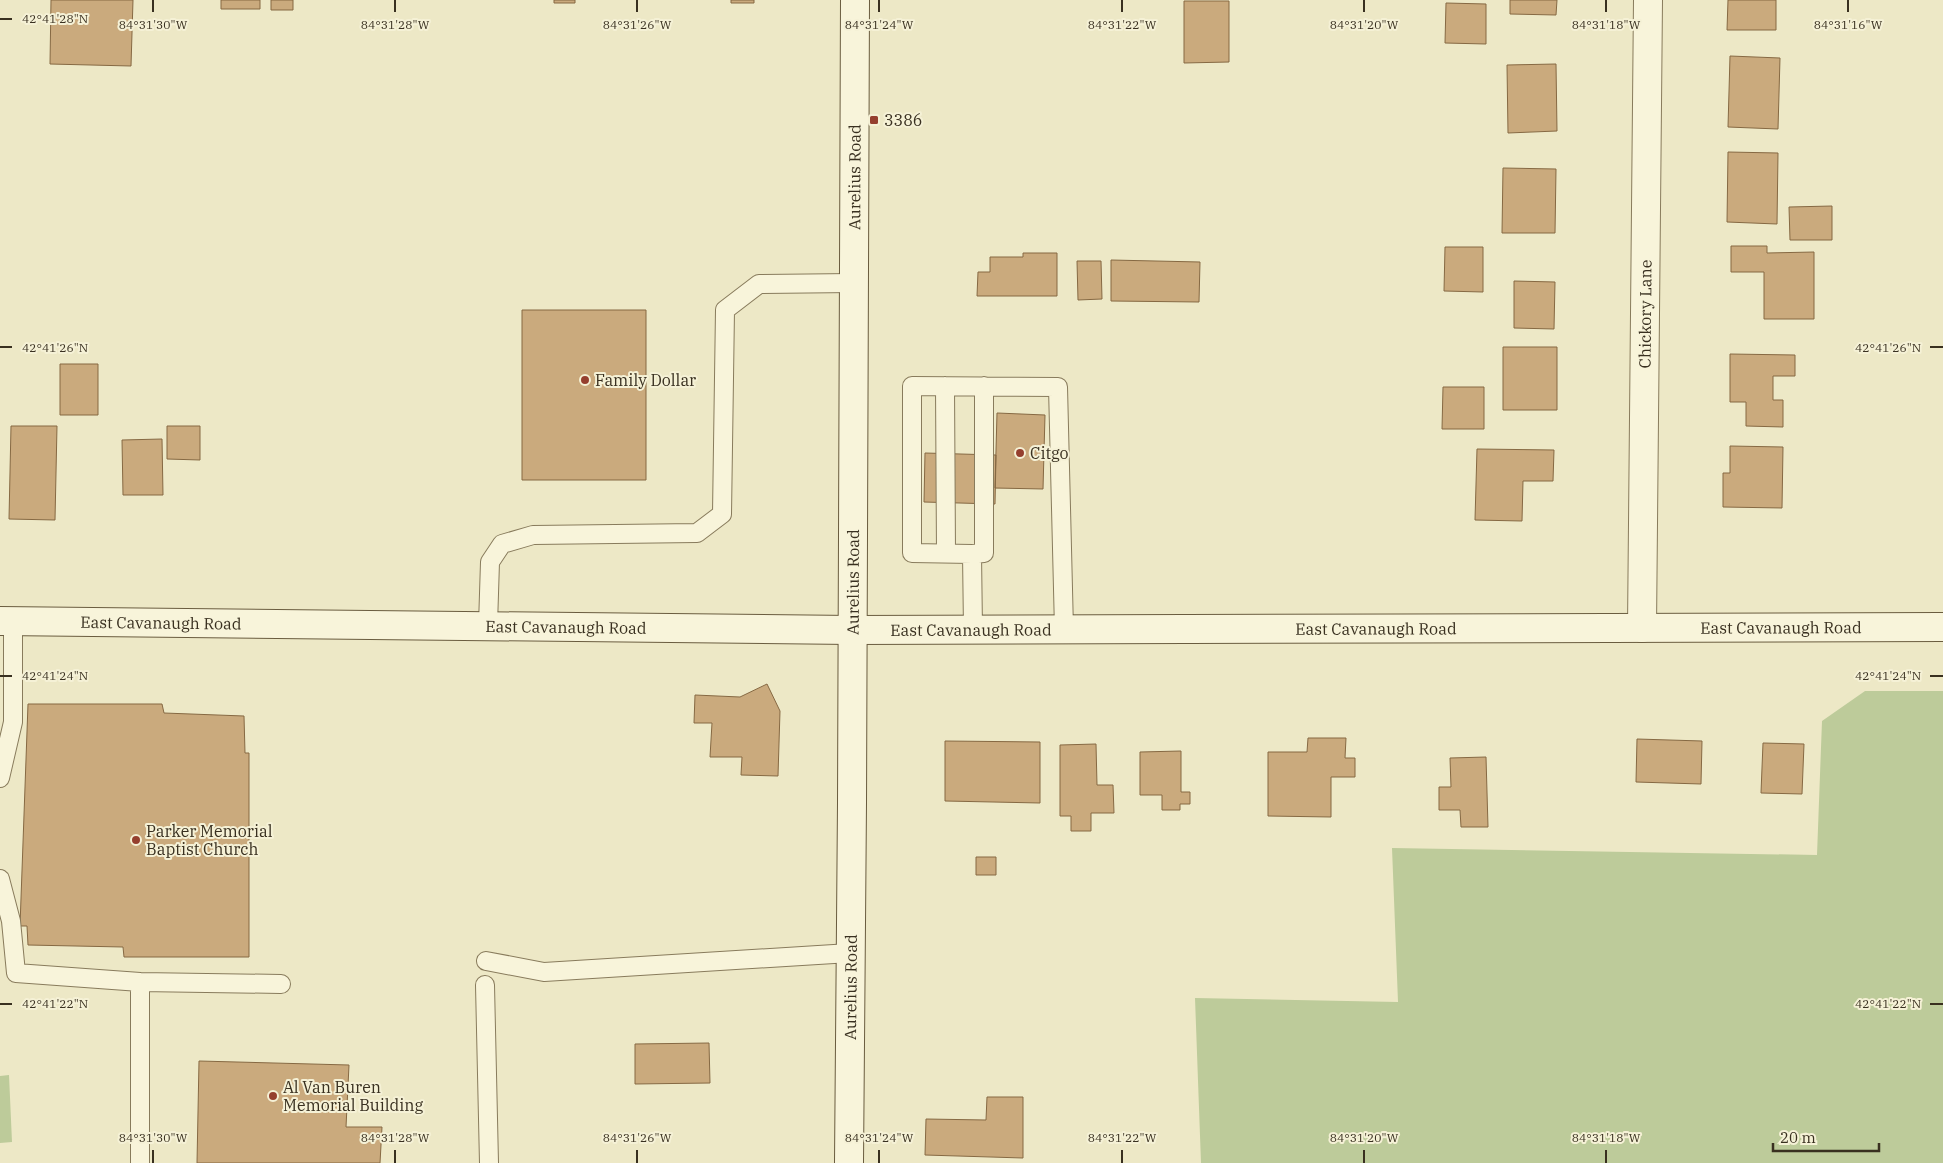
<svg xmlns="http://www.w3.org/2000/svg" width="1943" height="1163" font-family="'IBM Plex Serif',serif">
  <rect width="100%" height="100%" fill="#ede8c6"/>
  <path fill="#bdcb9a" d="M1865 691H1943V1163H1201L1195 998 1398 1002 1392 848 1817 855 1822 721Z
    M9 1075 12 1142 0 1143V1076Z"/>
  <path fill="#caaa7d" stroke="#866943" d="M51 0H133L131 66 50 64Z
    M221 0H260V9H221Z
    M271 0H293V10H271Z
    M554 0H575V3H554Z
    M731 0H754V3H731Z
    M1510 0H1557L1556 15 1510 14Z
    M1728 0H1776V30H1727Z
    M1184 1H1229V62L1184 63Z
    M1446 3 1486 4V44L1445 43Z
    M1730 56 1780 58 1778 129 1728 127Z
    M1556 64 1557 131 1508 133 1507 65Z
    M1728 152 1778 153 1777 224 1727 222Z
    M1503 168 1556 169 1555 233H1502Z
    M1832 206V240H1790L1789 207Z
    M1731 246H1767V253L1814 252V319H1764V272H1731Z
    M1445 247H1483V292L1444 291Z
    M1023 253H1057V296H977L978 272H990V257H1023Z
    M1111 260 1200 262 1199 302 1111 301Z
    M1077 261H1101L1102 299 1078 300Z
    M1514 281 1555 282 1554 329 1514 328Z
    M522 310H646V480H522Z
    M1503 347H1557V410H1503Z
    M1730 354 1795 355V376H1773V400H1783V427L1746 426V402H1730Z
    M60 364H98V415H60Z
    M1443 387H1484V429H1442Z
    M997 413 1045 415 1043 489 995 488Z
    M11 426H57L55 520 9 519Z
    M167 426H200V460L167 459Z
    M162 439 163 495H123L122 440Z
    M1730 446 1783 447 1782 508 1723 507V473H1730Z
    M1477 449 1554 450 1553 481H1523L1522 521 1475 520Z
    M925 453 996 455 995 504 924 502Z
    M767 684 780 711 778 776 741 775 742 757H710L712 723H694L695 695 740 697Z
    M28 704H162L164 713 244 716 245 753H249V957H124L123 947 28 945 27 926H20Z
    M1308 738H1346L1345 758H1355V777H1331V817L1268 816V752H1307Z
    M1637 739 1702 741 1701 784 1636 782Z
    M945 741 1040 742V803L945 801Z
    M1763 743 1804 744 1802 794 1761 793Z
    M1096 744 1097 785H1113L1114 813H1091V831H1071V816H1060V745Z
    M1181 751V792H1190V804H1180V810H1162V795H1140V752Z
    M1486 757 1488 827H1461L1460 810H1439V787H1451L1450 758Z
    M976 857H996V875H976Z
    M709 1043 710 1083 635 1084V1044Z
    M199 1061 349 1065 346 1127H382L380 1163H197Z
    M987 1097H1023V1158L925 1155 926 1119 986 1120Z"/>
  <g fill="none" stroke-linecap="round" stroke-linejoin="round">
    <defs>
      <path id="lane" d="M945 386 946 553
        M972 554 984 553V386
        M488 625 490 562 502 544 533 535 697 533 722 514 725 310 759 284 853 283
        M973 629 972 554 912 553V386L1058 387 1064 629
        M0 778 13 722V621
        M0 879 11 921 16 973 140 982
        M486 961 544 972 850 953
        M485 985 489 1163
        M140 1163V982L281 984"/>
      <g id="street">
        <path id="s1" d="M1642 628 1648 0"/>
      </g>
      <g id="secondary">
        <path id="s2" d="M0 621 852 630 1943 627"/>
        <path id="s3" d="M849 1163 852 803 855 0"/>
      </g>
    </defs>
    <use href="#lane" stroke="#887b5c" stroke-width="20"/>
    <use href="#street" stroke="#887b5c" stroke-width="30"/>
    <use href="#secondary" stroke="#6a5c3f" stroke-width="30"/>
    <use href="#lane" stroke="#f8f4da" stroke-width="18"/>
    <use href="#street" stroke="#f8f4da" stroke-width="28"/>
    <use href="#secondary" stroke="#f8f4da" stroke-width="28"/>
  </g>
  <path fill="none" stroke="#393020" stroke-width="2" d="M153 0V12M395 0V12M637 0V12M879 0V12M1122 0V12M1364 0V12M1606 0V12M1848 0V12M0 19H12M0 347H12M1930 347H1943M0 676H12M1930 676H1943M0 1004H12M1930 1004H1943M153 1150V1163M395 1150V1163M637 1150V1163M879 1150V1163M1122 1150V1163M1364 1150V1163M1606 1150V1163"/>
  <g fill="#953f2e" stroke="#f5f1d6" stroke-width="2">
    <rect x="869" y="115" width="10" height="10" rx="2.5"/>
    <circle cx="585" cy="380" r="5"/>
    <circle cx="1020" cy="453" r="5"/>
    <circle cx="136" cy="840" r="5"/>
    <circle cx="273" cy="1096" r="5"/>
  </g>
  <g text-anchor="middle" stroke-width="4" stroke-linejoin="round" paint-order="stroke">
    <g font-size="16" fill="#393020" stroke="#f5f1d6" text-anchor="start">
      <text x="884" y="126">3386</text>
      <text x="595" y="386">Family Dollar</text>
      <text x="1030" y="459">Citgo</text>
      <text x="146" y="837">Parker Memorial<tspan x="146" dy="18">Baptist Church</tspan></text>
      <text x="283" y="1093">Al Van Buren<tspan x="283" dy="18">Memorial Building</tspan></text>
    </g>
    <g font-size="16" fill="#393020" stroke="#f5f1d6">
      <text dy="6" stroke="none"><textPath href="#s3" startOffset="986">Aurelius Road</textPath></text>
      <text dy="6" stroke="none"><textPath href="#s1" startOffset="314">Chickory Lane</textPath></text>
      <text dy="6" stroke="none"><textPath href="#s3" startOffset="581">Aurelius Road</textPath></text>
      <text dy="6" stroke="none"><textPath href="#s2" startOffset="161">East Cavanaugh Road</textPath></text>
      <text dy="6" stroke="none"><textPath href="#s2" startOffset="566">East Cavanaugh Road</textPath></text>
      <text dy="6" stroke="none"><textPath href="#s2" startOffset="1376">East Cavanaugh Road</textPath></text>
      <text dy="6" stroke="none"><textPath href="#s2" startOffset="1781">East Cavanaugh Road</textPath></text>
      <text dy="6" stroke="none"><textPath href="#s2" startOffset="971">East Cavanaugh Road</textPath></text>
      <text dy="6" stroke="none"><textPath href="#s3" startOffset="176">Aurelius Road</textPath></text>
    </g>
  </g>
  <g font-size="12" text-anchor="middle" fill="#393020" stroke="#f5f1d6" stroke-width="4" stroke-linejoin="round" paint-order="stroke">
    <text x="55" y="23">42°41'28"N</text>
    <text x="153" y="29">84°31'30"W</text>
    <text x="395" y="29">84°31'28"W</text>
    <text x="637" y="29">84°31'26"W</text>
    <text x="879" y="29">84°31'24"W</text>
    <text x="1122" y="29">84°31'22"W</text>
    <text x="1364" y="29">84°31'20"W</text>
    <text x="1606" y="29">84°31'18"W</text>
    <text x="1848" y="29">84°31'16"W</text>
    <text x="55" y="352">42°41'26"N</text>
    <text x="1888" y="352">42°41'26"N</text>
    <text x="55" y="680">42°41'24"N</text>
    <text x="1888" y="680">42°41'24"N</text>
    <text x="55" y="1008">42°41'22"N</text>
    <text x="1888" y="1008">42°41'22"N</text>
    <text x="153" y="1142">84°31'30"W</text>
    <text x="395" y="1142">84°31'28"W</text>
    <text x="637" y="1142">84°31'26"W</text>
    <text x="879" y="1142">84°31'24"W</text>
    <text x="1122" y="1142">84°31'22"W</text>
    <text x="1364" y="1142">84°31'20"W</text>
    <text x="1606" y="1142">84°31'18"W</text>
  </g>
  <path d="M1773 1143v8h106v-8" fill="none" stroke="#393020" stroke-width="2.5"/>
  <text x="1780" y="1143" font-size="15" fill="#393020" stroke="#f5f1d6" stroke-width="4" paint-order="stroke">20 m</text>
</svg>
